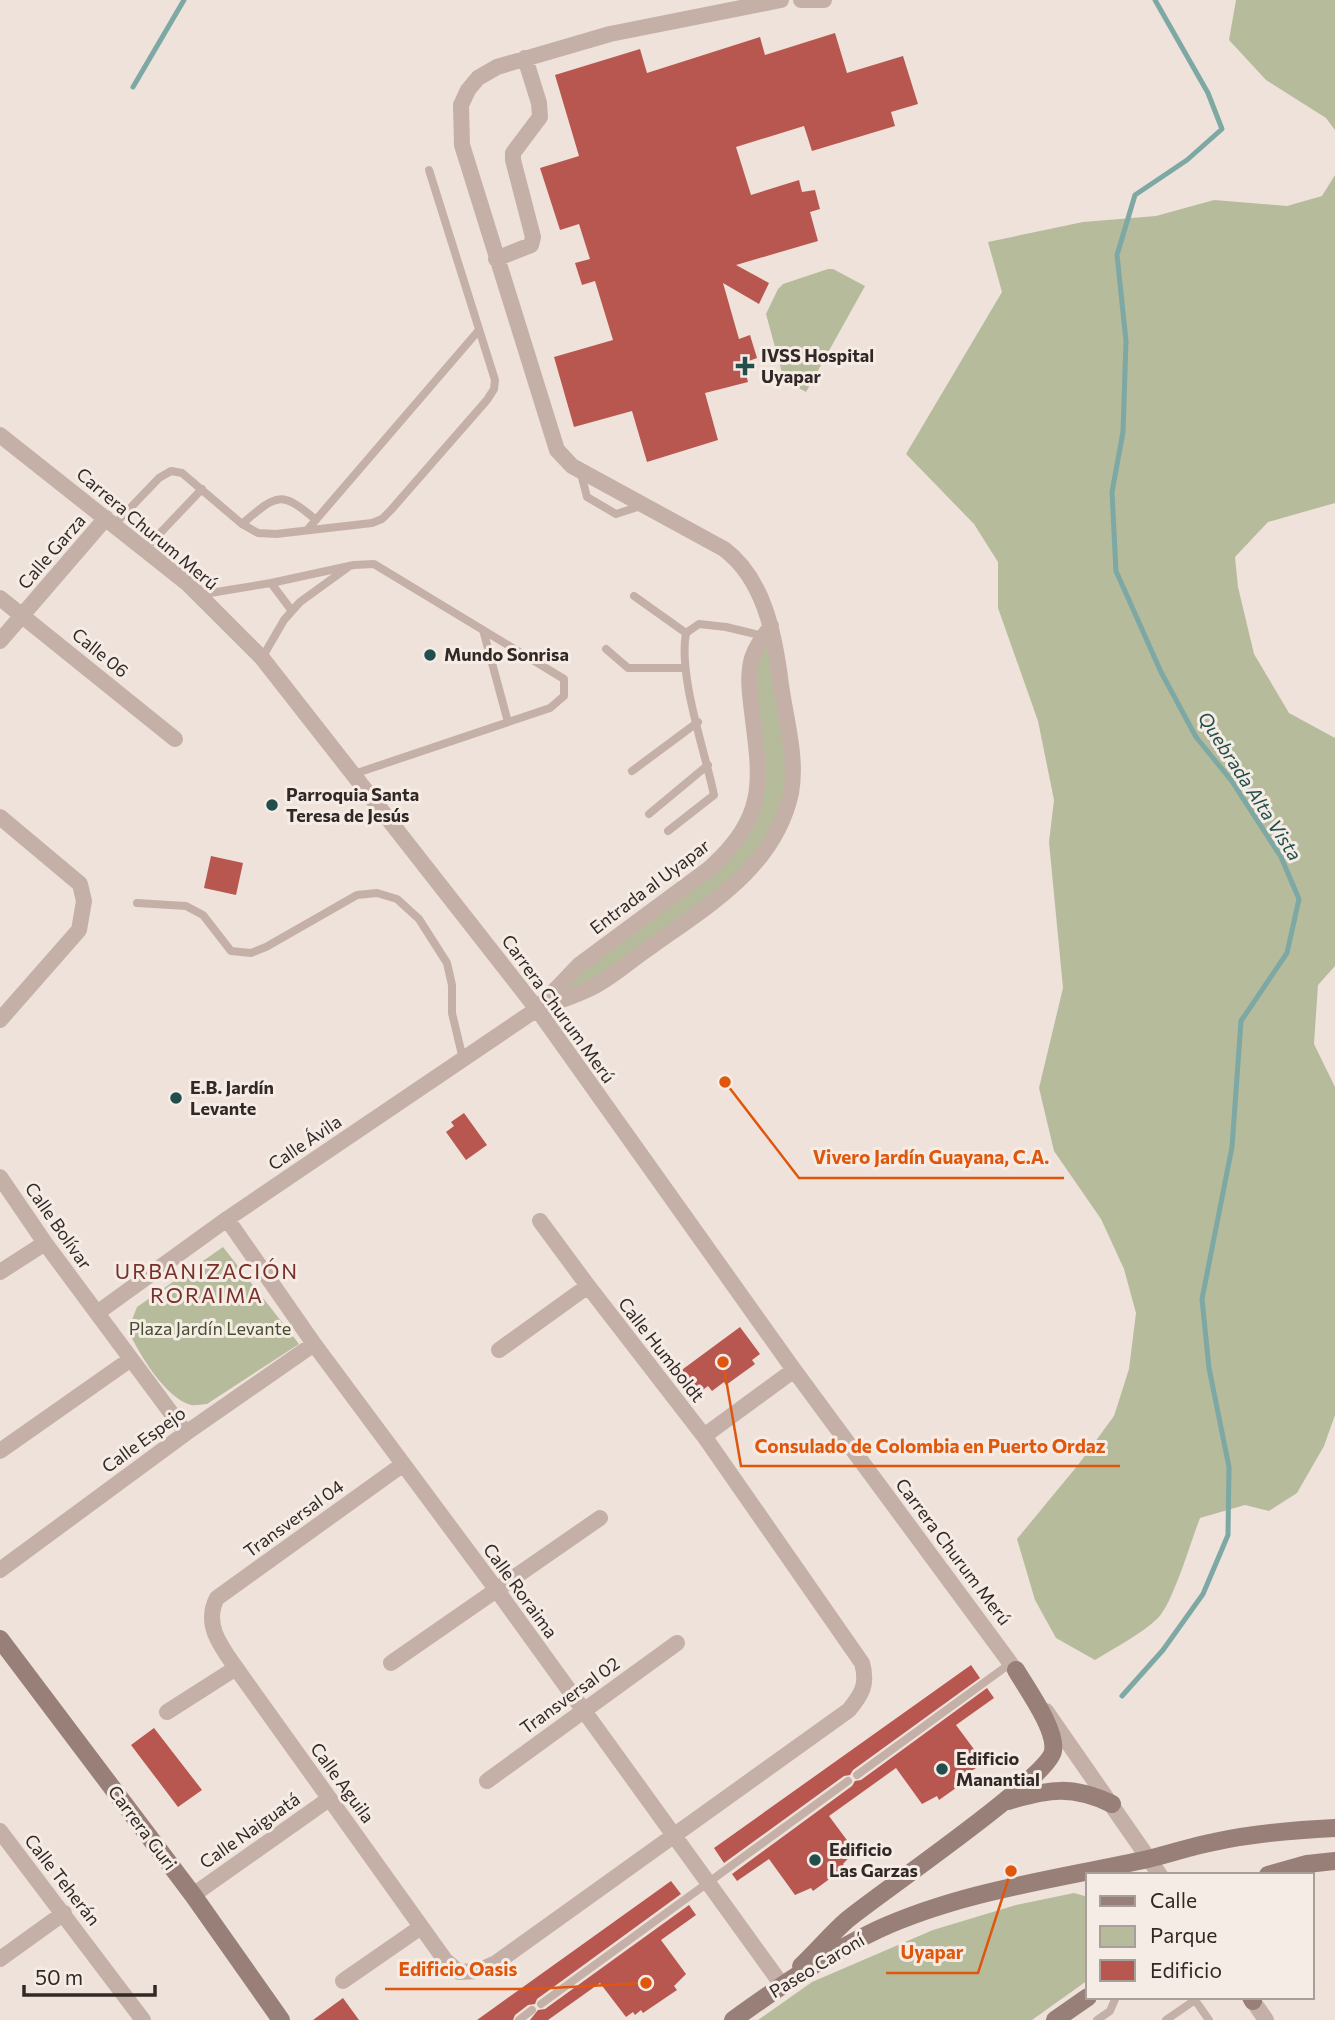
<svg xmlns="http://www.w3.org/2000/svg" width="1335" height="2020" font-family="Commissioner,sans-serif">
  <rect width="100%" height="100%" fill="#eee2da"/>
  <path fill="#b6bb9c" d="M1236 0H1335V130L1326 118 1266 80 1229 40Z
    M1335 175V503L1268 522 1235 557 1238 587 1254 654 1289 713 1335 738V966L1318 985 1314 1044 1335 1087V1415L1324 1446 1297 1493 1269 1511 1245 1505 1200 1518C1191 1541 1173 1603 1158 1618 1140 1635 1116 1647 1095 1660L1056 1638 1035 1600 1017 1539 1078 1465 1114 1416 1129 1369 1136 1313 1124 1269 1101 1219 1054 1151 1039 1088 1063 988 1049 842 1054 800 1038 721 998 608V562L974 524 906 454 1002 292 988 242 1083 222 1156 216 1214 200 1287 206 1322 196Z
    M828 269H833L865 286 806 392 784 380 766 314 778 289 783 284Z
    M771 626 793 773 760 858 592 988 537 1009 710 868 757 800 749 685Z
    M223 1247 299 1344 207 1404C202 1404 196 1406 191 1405 165 1398 138 1352 128 1330L137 1307Z
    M1074 1893 1088 1897V1980L1032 2020H758L812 1982 933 1930 1016 1905Z"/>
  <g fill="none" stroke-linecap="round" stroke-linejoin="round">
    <path stroke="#7da8a3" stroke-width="5" d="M133 87 184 0
      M1122 1696 1163 1650 1203 1594 1228 1535 1229 1467 1209 1368 1202 1299 1232 1147 1241 1021 1287 953 1299 899 1281 857 1231 780 1196 737 1161 672 1116 571 1112 492 1123 432 1126 341 1117 255 1135 195 1187 160 1222 129 1208 93 1155 0"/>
  </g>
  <path fill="#b8574f" d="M835 33 847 73 903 56 918 104 891 112 895 126 812 151 804 126 736 147 751 195 799 180 802 192 815 190 820 209 810 212 818 241 736 265 769 283 759 304 723 283 739 339 750 335 757 358 743 363 748 382 705 393 718 440 647 462 632 411 574 427 554 357 613 340 595 281 582 285 575 263 590 259 579 224 560 230 540 168 579 156 555 75 640 49 647 73 760 37 765 55Z
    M211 856 243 863 236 895 204 888Z
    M464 1113 487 1145 466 1160 446 1132 454 1126 451 1122Z
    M740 1327 760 1354 752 1360 755 1364 726 1385 724 1382 712 1391 708 1386 696 1395 679 1372Z
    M971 1665 980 1678 853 1770 850 1775 844 1776 724 1863 714 1848Z
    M987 1688 994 1698 956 1725 982 1760 974 1765 976 1768 970 1772 973 1776 939 1800 937 1796 922 1804 896 1768 829 1816 855 1851 843 1864 846 1867 813 1891 811 1888 795 1895 769 1859 737 1881 732 1874 852 1786 855 1781 861 1780Z
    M154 1728 202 1790 178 1807 131 1745Z
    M671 1881 681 1894 537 1999 535 2004 528 2005 515 2015 513 2020H477Z
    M689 1905 696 1915 661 1940 686 1974 674 1986 677 1990 643 2013 641 2010 635 2015 633 2012 626 2017 600 1983 548 2020H530L538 2010 545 2009Z
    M343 1998 359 2020H313Z"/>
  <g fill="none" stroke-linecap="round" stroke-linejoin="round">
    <path stroke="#c5b0a8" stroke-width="8" d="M580 470 587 497 616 514 644 505
      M242 524C276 495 280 489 316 520
      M114 525 159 478 171 471 182 473 242 524 258 533 276 534 372 523 382 519 391 510 487 400 494 389 495 380 429 170
      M308 529 479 330
      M144 550 202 489
      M271 583 292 611
      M198 595 271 583 354 565 374 564 564 679V696L550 708 354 774
      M634 596 686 633
      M483 630 508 722
      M606 649 628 668H685
      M262 658 284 620 300 602 347 568
      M632 771 698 722
      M649 814 708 765
      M668 831 714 795C705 751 678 676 686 633L699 624 726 627 764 636
      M137 903 186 906 203 915 231 951 251 953 266 947 357 895 377 893 397 899 419 919 447 963 452 985V1013L463 1059
      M857 1775 1011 1663
      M541 2004 848 1781
      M519 2020 532 2010
      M1097 2020 1110 2011 1116 1997
      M1166 2020 1195 2000 1209 2020"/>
    <path stroke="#c5b0a8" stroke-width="16" d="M801 0H824
      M496 259 531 245 533 237 513 160V153L540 117 539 103 525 58
      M0 435 188 584 262 658 537 1009 794 1370 1022 1679
      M0 598 175 739
      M0 641 106 518
      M0 817 80 884 84 901 79 930 0 1020
      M537 1009C554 1002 574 997 591 988 612 978 632 959 652 946 709 905 775 867 791 793 798 756 784 714 780 677 774 632 763 578 724 549L572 466 557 450 462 145 461 105 468 90 478 78 497 67 610 34 781 0
      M0 1177 45 1243 186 1433
      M227 1219 314 1344 496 1589 782 1985
      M0 1272 45 1243
      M97 1313 227 1219 537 1009 579 965 710 868C767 816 761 782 752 712 750 694 747 676 752 658 756 646 763 637 771 626
      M499 1350 588 1286
      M704 1436 794 1370
      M0 1451 131 1359
      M402 1465 217 1598C203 1624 221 1647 236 1668L445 1960 459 1972 477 1971 496 1963 849 1710C862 1694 868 1684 862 1663L704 1436 588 1286 540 1221
      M0 1570 186 1433 314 1344
      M391 1663 600 1518
      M1046 1711 1160 1875
      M167 1712 236 1668
      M487 1781 677 1643
      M0 1831 143 2020
      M193 1895 329 1799
      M0 1959 64 1913
      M343 1981 421 1927
      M1250 1997 1266 2020"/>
    <path stroke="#988079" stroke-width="18" d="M0 1639 193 1895 281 2020
      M1008 1801C1049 1789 1072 1785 1112 1804
      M1268 1875 1307 1864 1335 1861
      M801 1966C817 1951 831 1934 847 1920 878 1894 1049 1778 1053 1751 1057 1730 1027 1689 1016 1670
      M1251 1997 1253 2001
      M733 2020C779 1987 826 1954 877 1930 962 1891 1057 1879 1148 1859 1170 1854 1192 1846 1214 1842 1254 1833 1294 1830 1335 1828
      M1055 2020 1088 1997"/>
  </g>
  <g fill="#224f4b" stroke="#f6ece6" stroke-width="2.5">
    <path d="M741.5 355.5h7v7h7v7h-7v7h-7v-7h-7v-7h7z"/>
    <circle cx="430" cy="655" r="7"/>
    <circle cx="272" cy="805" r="7"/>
    <circle cx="176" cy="1098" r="7"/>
    <circle cx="942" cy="1769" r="7"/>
    <circle cx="815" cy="1860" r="7"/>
  </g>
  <g text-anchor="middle" stroke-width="6" stroke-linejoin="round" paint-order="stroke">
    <g font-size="18" font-weight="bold" fill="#322927" stroke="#f6ece6" text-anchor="start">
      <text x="761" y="362">IVSS Hospital<tspan x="761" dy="21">Uyapar</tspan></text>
      <text x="444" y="661">Mundo Sonrisa</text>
      <text x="286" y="801">Parroquia Santa<tspan x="286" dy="21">Teresa de Jesús</tspan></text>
      <text x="190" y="1094">E.B. Jardín<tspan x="190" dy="21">Levante</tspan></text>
      <text x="956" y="1765">Edificio<tspan x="956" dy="21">Manantial</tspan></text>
      <text x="829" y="1856">Edificio<tspan x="829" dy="21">Las Garzas</tspan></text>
    </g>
    <g font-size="18" fill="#322927" stroke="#f6ece6">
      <text transform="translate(147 529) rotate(40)" y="6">Carrera Churum Merú</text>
      <text transform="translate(52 552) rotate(-49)" y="6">Calle Garza</text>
      <text transform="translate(100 653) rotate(39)" y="6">Calle 06</text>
      <text transform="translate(650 887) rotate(-37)" y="6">Entrada al Uyapar</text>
      <text transform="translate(558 1009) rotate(54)" y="6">Carrera Churum Merú</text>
      <text transform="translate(305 1143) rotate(-34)" y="6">Calle Ávila</text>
      <text transform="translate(58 1226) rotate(55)" y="6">Calle Bolívar</text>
      <text transform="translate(661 1350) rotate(52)" y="6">Calle Humboldt</text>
      <text transform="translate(144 1440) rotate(-36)" y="6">Calle Espejo</text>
      <text transform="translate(294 1519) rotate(-36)" y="6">Transversal 04</text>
      <text transform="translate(953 1552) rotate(53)" y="6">Carrera Churum Merú</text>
      <text transform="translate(520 1591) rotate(54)" y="6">Calle Roraima</text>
      <text transform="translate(570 1696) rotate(-36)" y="6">Transversal 02</text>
      <text transform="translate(342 1783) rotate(54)" y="6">Calle Aguila</text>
      <text transform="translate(142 1828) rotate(53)" y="6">Carrera Guri</text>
      <text transform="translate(250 1831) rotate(-35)" y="6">Calle Naiguatá</text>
      <text transform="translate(62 1880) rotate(52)" y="6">Calle Teherán</text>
      <text transform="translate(817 1966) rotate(-31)" y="6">Paseo Caroní</text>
    </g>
    <g font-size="18" fill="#474e2e" stroke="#f6ece6">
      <text x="210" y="1335">Plaza Jardín Levante</text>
    </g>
    <g font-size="19" font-style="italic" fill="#224f4b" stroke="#f6ece6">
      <text transform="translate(1250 786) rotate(57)" y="7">Quebrada Alta Vista</text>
    </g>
    <g font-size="21" letter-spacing="2" fill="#783029" stroke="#f6ece6">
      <text x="207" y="1279">URBANIZACIÓN<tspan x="207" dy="24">RORAIMA</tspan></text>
    </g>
  </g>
  <path fill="none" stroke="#df570d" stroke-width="2.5" d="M725 1082L799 1178H1064M723 1362L741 1466H1120M1011 1871L978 1973H886M646 1983L532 1989H385"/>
  <g fill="#df570d" stroke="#f6ece6" stroke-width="2.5">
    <circle cx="725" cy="1082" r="7"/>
    <circle cx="723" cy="1362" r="7"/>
    <circle cx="1011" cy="1871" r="7"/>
    <circle cx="646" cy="1983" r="7"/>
  </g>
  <g font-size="19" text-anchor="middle" font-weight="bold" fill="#df570d" stroke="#f6ece6" stroke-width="6" stroke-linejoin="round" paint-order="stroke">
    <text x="931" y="1164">Vivero Jardín Guayana, C.A.</text>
    <text x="930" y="1453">Consulado de Colombia en Puerto Ordaz</text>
    <text x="932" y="1959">Uyapar</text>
    <text x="458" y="1976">Edificio Oasis</text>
  </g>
  <rect x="1086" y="1873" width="228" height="126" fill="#f6ece6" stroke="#a89e9a" stroke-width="2"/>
  <rect x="1100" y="1896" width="35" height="10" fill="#988079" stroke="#a89e9a" stroke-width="2"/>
  <text x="1150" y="1908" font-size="21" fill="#322927">Calle</text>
  <rect x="1100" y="1926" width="35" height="21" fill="#b6bb9c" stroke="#a89e9a" stroke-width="2"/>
  <text x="1150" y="1943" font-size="21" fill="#322927">Parque</text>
  <rect x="1100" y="1960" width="35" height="21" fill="#b8574f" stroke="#a89e9a" stroke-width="2"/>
  <text x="1150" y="1978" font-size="21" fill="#322927">Edificio</text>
  <path d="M24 1985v10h131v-10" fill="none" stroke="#322927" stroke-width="3.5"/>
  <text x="35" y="1985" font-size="21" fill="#322927" stroke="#f6ece6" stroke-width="5" paint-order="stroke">50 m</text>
</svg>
